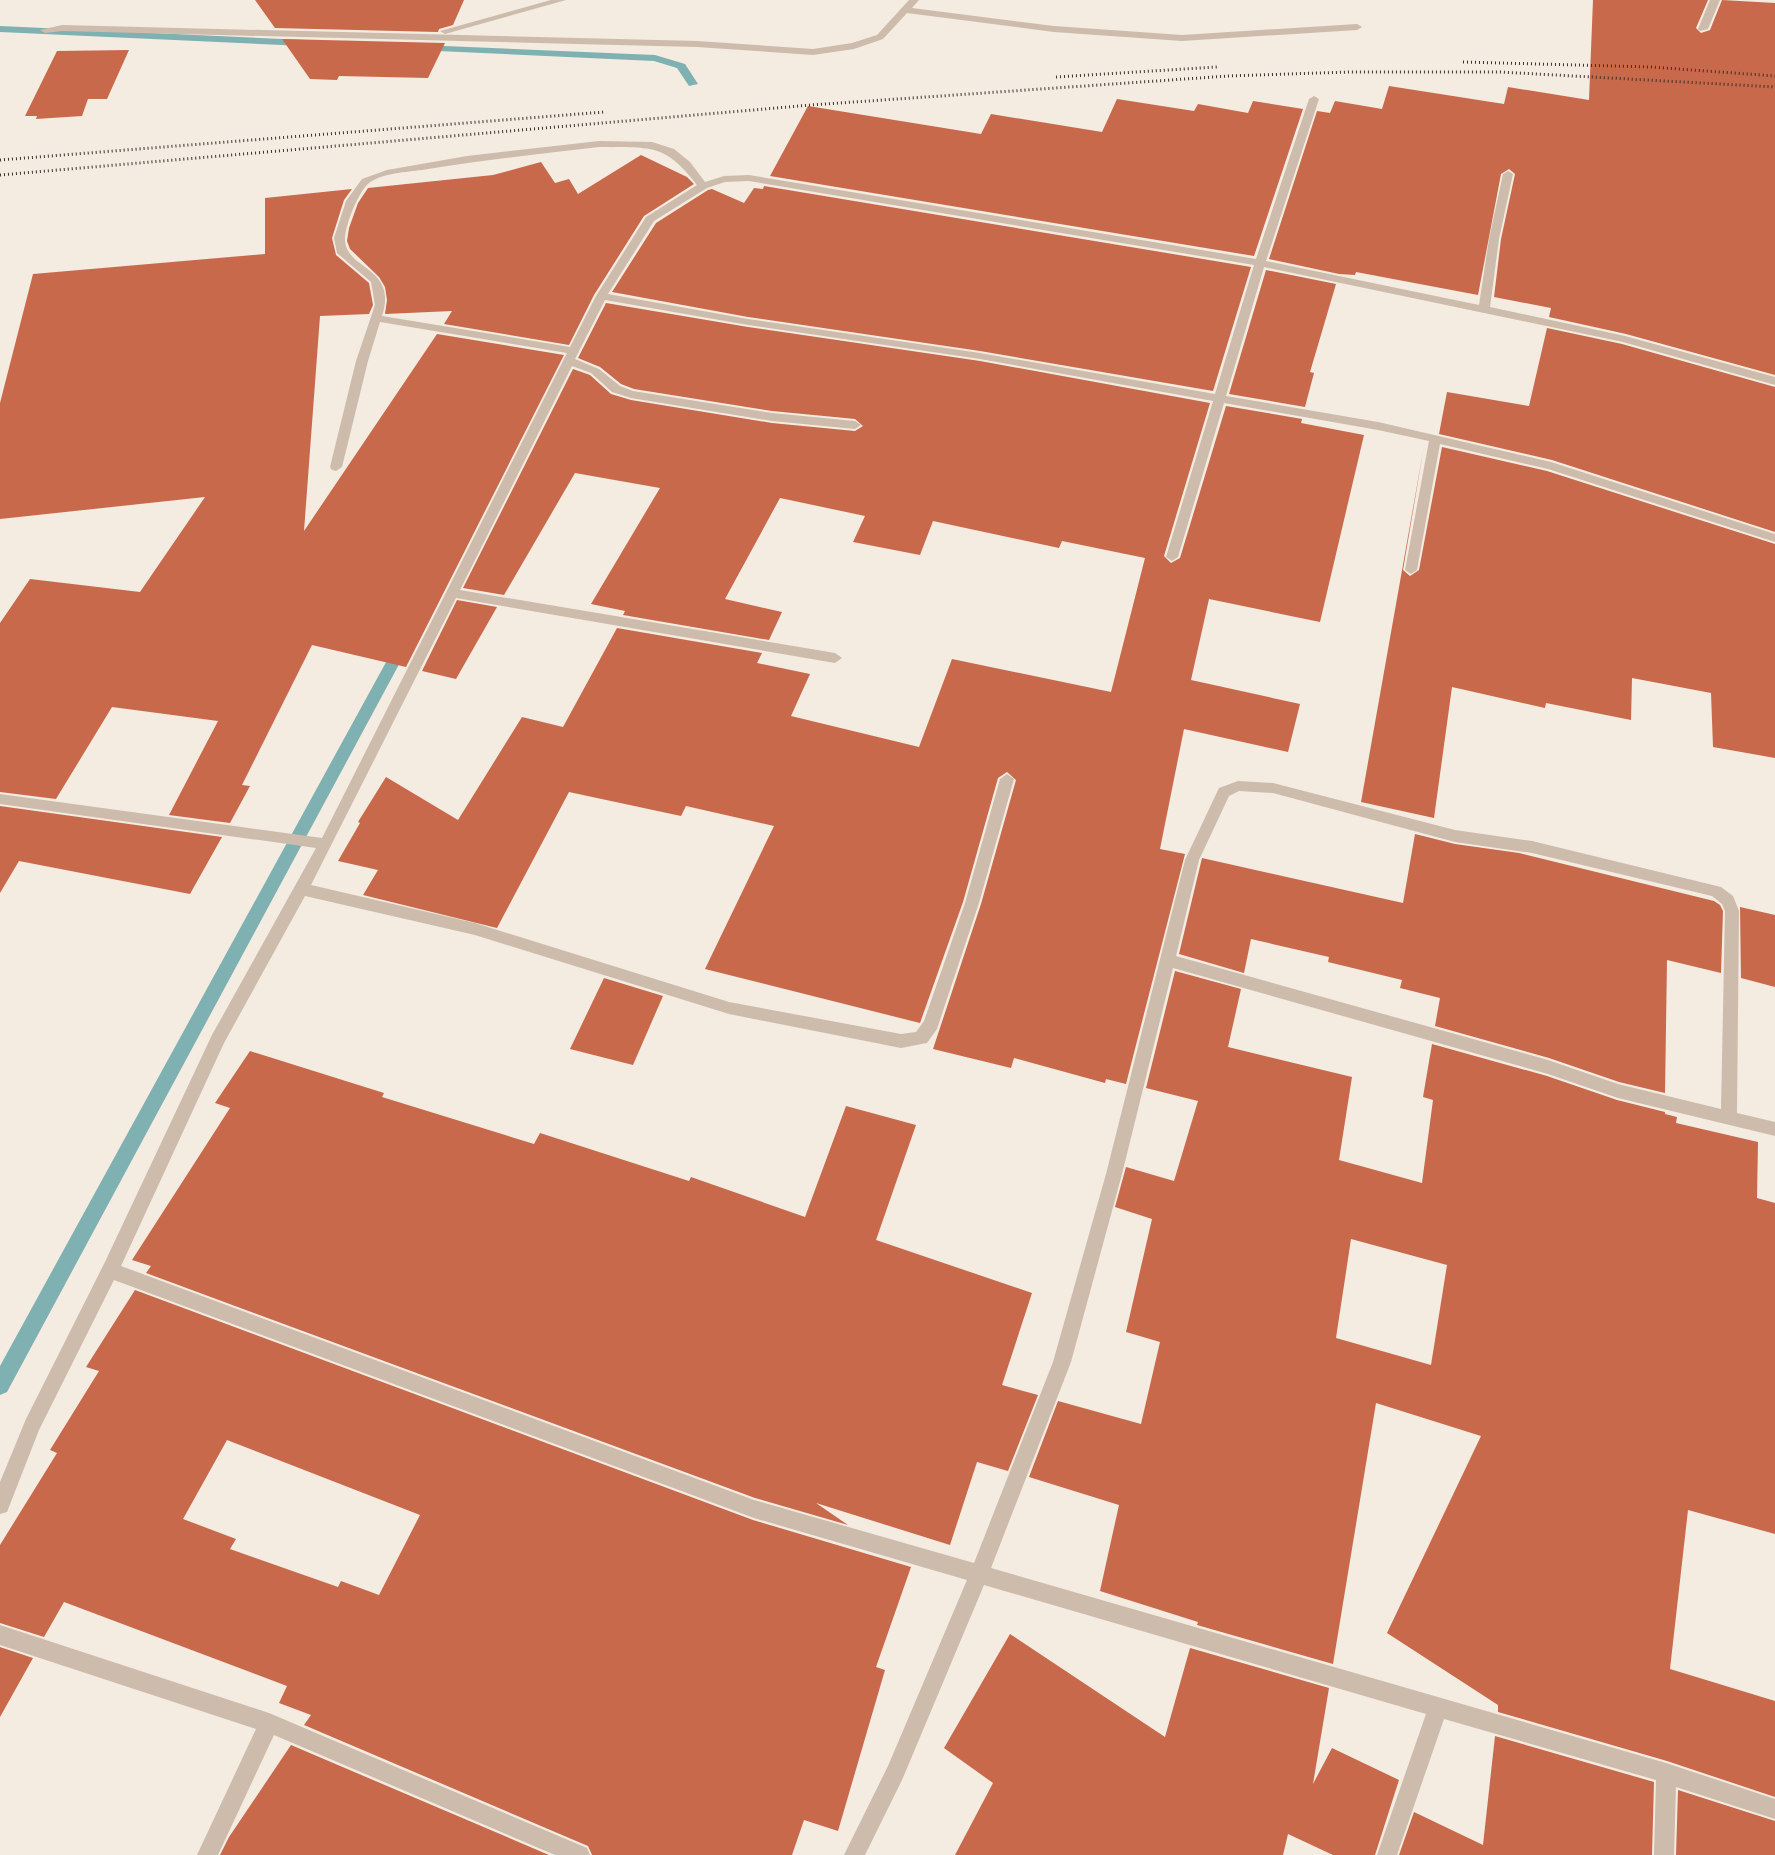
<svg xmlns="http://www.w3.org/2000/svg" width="1775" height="1855" font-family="'PT Sans Narrow',sans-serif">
  <rect width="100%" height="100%" fill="#f4ebe1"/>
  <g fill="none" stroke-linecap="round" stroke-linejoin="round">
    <path fill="#7fb0b2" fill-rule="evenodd" d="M0 26 305 40 310 43 305 46 0 32Z
      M420 45 655 55 685 64 698 84 689 86 677 68 654 61 416 50V46Z
      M403 639 410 644 7 1392 0 1395V1366L396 644Z"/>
  </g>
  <path fill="#c8694b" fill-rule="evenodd" d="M255 0H464L453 25 439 29 438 32 275 28Z
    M1593 0H1708L1696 28 1701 33 1710 30 1722 0 1775 3V375L1626 334 1549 317 1551 308 1494 297 1501 239 1515 174 1509 169 1501 174 1478 295 1356 272 1355 275 1339 274 1269 259 1317 111 1330 113 1335 101 1382 109 1389 86 1504 104 1508 87 1589 100Z
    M282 39 445 43 428 78 339 76 337 80 310 79Z
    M129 50 107 99H88L82 116 36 119 37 116H25L57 51Z
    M1117 99 1194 111 1198 104 1248 113 1253 101 1303 109 1254 256 770 176 808 106 981 134 991 114 1102 132Z
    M641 155 687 177 694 184 644 216 594 295 569 345 444 324 452 311 385 314 387 300 385 287 379 277 350 249 347 241 349 228 358 203 368 188 493 175 541 162 555 183 569 179 578 194Z
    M764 186 1251 267 1213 391 980 351 748 317 612 292 656 223 708 190 712 189 744 203 754 188 763 189Z
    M352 189 344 200 332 238 336 255 369 283 373 305 369 314 320 316 304 531 437 334 564 355 406 667 312 645 242 785 250 786 230 823 169 815 218 721 112 707 56 799 0 792V623L30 579 140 592 205 497 0 519V403L33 274 265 254V198Z
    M1266 270 1336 284 1310 372 1314 373 1305 407 1229 394Z
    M606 303 748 327 980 361 1210 403 1164 556 1171 563 1180 558 1226 406 1302 419 1301 423 1364 435 1320 622 1209 599 1191 680 1300 704 1288 752 1184 729 1160 849 1185 854 1126 1084 1106 1079 1105 1083 1014 1058 1011 1068 933 1049 981 904 1016 780 1007 772 998 778 963 902 920 1023 705 969 774 826 686 806 681 816 569 792 497 928 363 895 378 870 338 861 360 823 358 822 386 777 458 820 522 717 563 727 617 628 762 653 757 663 810 674 791 716 919 747 952 659 1111 692 1145 558 1062 541 1059 548 933 521 920 555 853 542 865 516 780 498 725 599 782 612 769 640 623 615 625 611 591 604 660 488 575 473 504 595 463 588 573 369 590 375 611 394 631 400 772 423 855 431 863 426 855 419 772 411 634 389 621 384 600 367 578 358Z
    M1547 328 1622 344 1775 387V532L1552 460 1439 434 1447 392 1529 406Z
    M1424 446 1403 570 1410 576 1419 570 1442 447 1547 471 1775 544V758L1713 747 1711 693 1632 678 1631 720 1546 703 1545 708 1452 687 1434 818 1361 802Z
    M457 600 497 607 456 679 422 671Z
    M0 806 222 837 190 894 19 861 0 893Z
    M1415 834 1455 844 1519 853 1714 901 1720 905 1723 911 1721 973 1667 960 1665 1093 1619 1082 1549 1058 1435 1026 1440 998 1400 988 1402 980 1328 962 1329 957 1251 939 1244 973 1179 954 1202 858 1403 903Z
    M1740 907 1775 915V987L1741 978Z
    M1175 971 1241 989 1228 1047 1352 1077 1339 1160 1422 1183 1433 1100 1423 1097 1432 1044 1547 1076 1617 1100 1665 1112V1114L1677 1117 1676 1123 1758 1142 1757 1198 1775 1203V1534L1688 1510 1670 1669 1775 1701V1797L1667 1761 1498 1712V1705L1387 1633 1481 1436 1376 1403 1333 1664 1197 1625 1198 1622 1100 1591 1119 1505 1029 1477 1058 1401 1141 1424 1160 1342 1126 1332 1152 1219 1115 1207 1126 1167 1174 1181 1198 1101 1146 1088ZM1351 1239 1447 1265 1431 1365 1336 1338Z
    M604 978 663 996 633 1065 570 1049Z
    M250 1051 384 1093 382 1097 534 1144 540 1133 689 1181 691 1177 805 1217 846 1106 916 1125 876 1240 1032 1293 1002 1385 1038 1395 1008 1471 977 1462 950 1545 816 1503 848 1525 755 1498 146 1273 151 1266 132 1260 230 1108 215 1103Z
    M135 1290 753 1520 911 1567 876 1667 885 1670 838 1831 804 1820 792 1855H592L588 1846 304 1725 311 1715 279 1703 287 1686 64 1602 44 1637 0 1623V1545L57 1453 50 1450 99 1371 86 1367ZM227 1440 420 1515 379 1595 341 1581 338 1587 230 1549 236 1539 183 1519Z
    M1010 1634 1165 1737 1190 1648 1329 1688 1313 1784 1332 1748 1399 1780 1375 1855H1333L1288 1834 1283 1855H955L993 1783 944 1748Z
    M0 1647 33 1658 0 1717Z
    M1495 1736 1654 1782 1652 1855H1399L1414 1812 1483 1845Z
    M291 1745 549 1855H220L229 1837Z
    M1678 1790 1775 1821V1855H1676Z"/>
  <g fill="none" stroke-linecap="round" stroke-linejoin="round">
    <path fill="#cdbbac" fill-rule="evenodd" d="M551 0H566L445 34 440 31Z
      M909 0H919L912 8 1054 26 1182 35 1357 24 1362 27 1357 30 1182 41 1054 32 907 13 883 39 854 49 813 55 697 47 62 31 45 33 40 30 62 25 697 41 813 49 852 43 877 35Z
      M1710 0H1720L1708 29 1700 31 1698 29Z
      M1314 96 1319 99 1266 261 1479 305 1489 239 1503 174 1508 171 1513 174 1499 239 1490 307 1625 336 1775 377V385L1623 342 1264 267 1226 396 1378 422 1551 462 1775 534V542L1548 469 1440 444 1417 570 1411 574 1405 570 1429 441 1378 430 1224 403 1178 557 1172 561 1166 557 1213 401 980 359 748 325 605 300 575 359 599 369 620 386 633 391 772 413 855 421 861 425 855 429 772 421 631 398 612 392 591 373 572 366 460 590 835 653 842 658 835 663 456 598 311 885 475 923 729 1002 901 1034 916 1032 924 1021 965 903 1000 779 1007 774 1014 779 979 903 937 1029 927 1043 901 1048 729 1014 475 935 305 896 224 1043 121 1266 754 1500 974 1563 1053 1362 1106 1174 1185 860 1219 788 1238 781 1273 783 1455 830 1532 841 1721 887 1733 896 1739 911 1737 1113 1775 1122V1136L1618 1098 1548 1074 1173 968 1122 1174 1071 1362 991 1568 1666 1763 1775 1799V1819L1676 1787 1674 1855H1654L1656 1780 1444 1719 1397 1855H1377L1426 1714 984 1585 902 1780 865 1855H844L888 1766 967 1580 754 1518 114 1280 39 1430 7 1512 0 1514V1482L26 1419 104 1264 212 1035 316 848 0 804V794L322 838 567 353 380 322 368 361 342 467 336 471 332 470 330 467 356 361 375 305 371 282 337 253 334 238 346 201 362 179 387 170 467 156 599 141 652 142 674 149 690 162 705 182 724 176 749 175 1256 259 1309 99ZM599 147C650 148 664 142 697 185L646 217 596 296 570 347 382 316C398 267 347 270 345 241 344 228 358 192 369 183 382 173 407 172 422 170 481 160 540 154 599 147ZM749 181 1254 265 1215 394 980 353 748 319 608 294 654 221 707 188 725 182ZM1239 791 1273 793 1455 842 1532 853 1712 896 1722 904 1725 911 1721 1109 1618 1084 1548 1060 1176 956 1199 860 1229 796Z
      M0 1625 269 1713 587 1848 590 1855H555L274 1735 218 1855H197L256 1729 0 1645Z"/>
    <path stroke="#3b302b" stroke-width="3" stroke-dasharray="1 3" stroke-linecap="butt" d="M1463 62 1651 67 1775 76
      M1056 77 1217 67
      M0 160 604 112
      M0 175 811 105 1228 76 1349 72H1500L1775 87"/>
  </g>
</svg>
